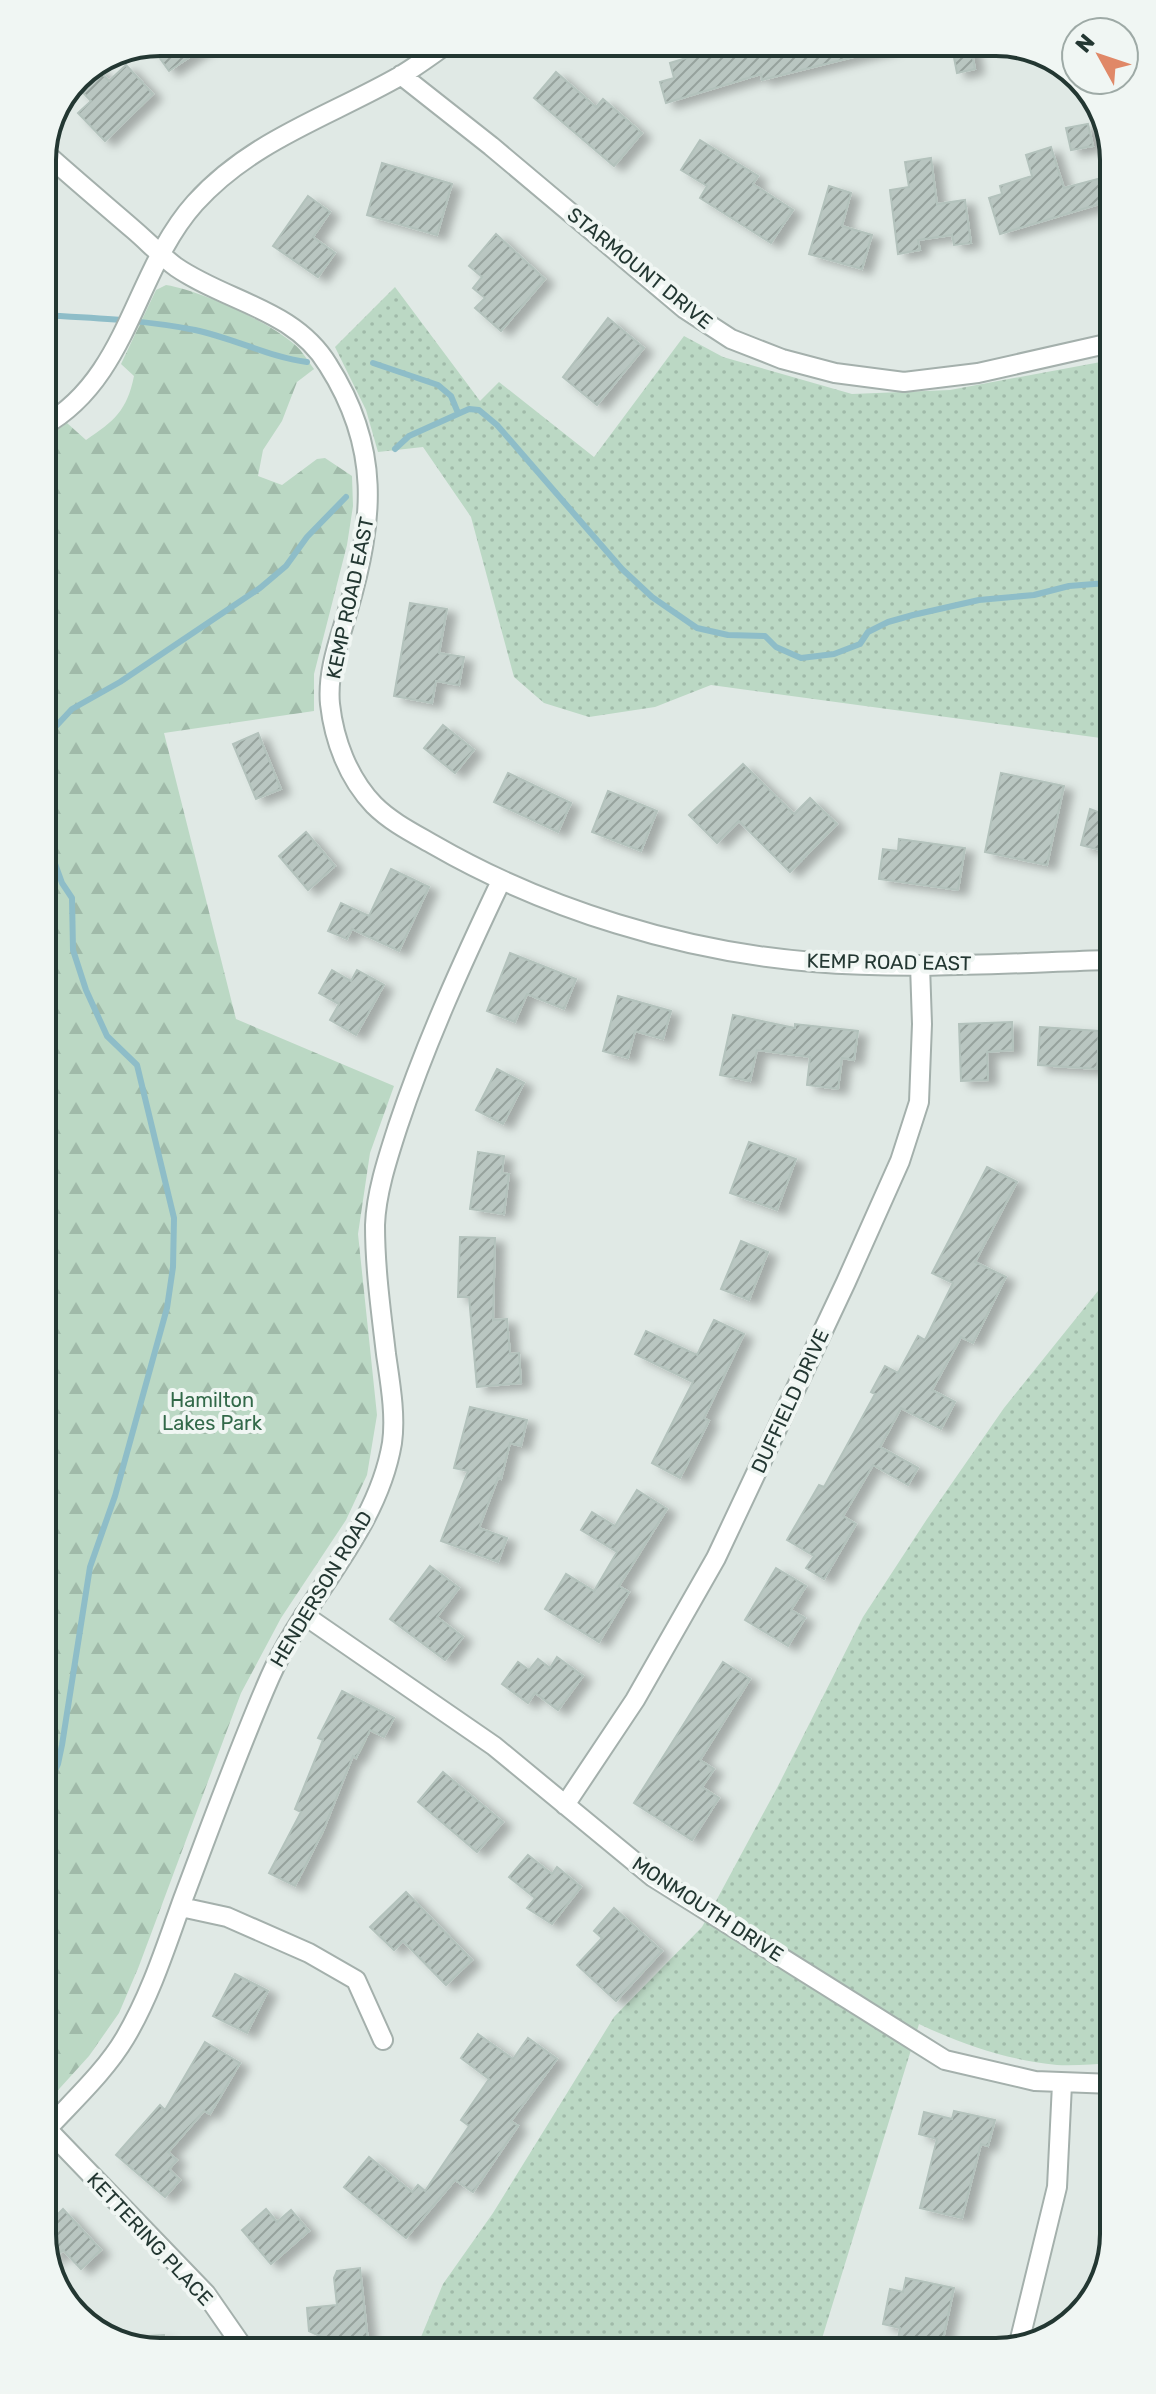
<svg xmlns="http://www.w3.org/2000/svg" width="1156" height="2394" font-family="Rubik,sans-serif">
  <defs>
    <pattern id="grass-dots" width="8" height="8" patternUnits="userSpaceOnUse" patternTransform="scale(2)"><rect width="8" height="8" fill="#bbd8c4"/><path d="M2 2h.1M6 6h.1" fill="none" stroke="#a0baa9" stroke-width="1.8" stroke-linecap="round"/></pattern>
    <pattern id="forest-firs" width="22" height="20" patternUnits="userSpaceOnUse" patternTransform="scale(2)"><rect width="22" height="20" fill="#bbd8c4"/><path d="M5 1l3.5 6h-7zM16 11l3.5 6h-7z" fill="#a0baa9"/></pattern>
    <pattern id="building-hatch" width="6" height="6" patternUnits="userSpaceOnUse" patternTransform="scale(2)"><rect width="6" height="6" fill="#b9c6c1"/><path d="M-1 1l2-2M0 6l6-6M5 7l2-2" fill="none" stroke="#96a29d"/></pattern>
    <filter id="shadow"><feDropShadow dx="9" dy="5" stdDeviation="4" flood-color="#0004"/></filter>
  </defs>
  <rect width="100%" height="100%" fill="#e0e9e5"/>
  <path fill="url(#grass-dots)" d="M395 287 480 401 499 382 594 457 684 336 723 357 852 394 950 390 1106 361 1108 739 711 685 655 707 589 717 544 703 514 677 471 517 423 447 378 452 366 410 335 347Z
    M1110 1276 1113 2063C1095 2064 1075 2066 1057 2065 1007 2060 964 2045 919 2024L820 2345 416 2349 443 2284 493 2213 614 2017 702 1927 777 1788 863 1617 927 1519 1004 1408Z"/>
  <path fill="url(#forest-firs)" d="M166 285C202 291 265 320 294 344 302 350 307 360 314 369L297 382 282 421 263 450 258 476 282 485 317 459 325 458 352 476 353 506 347 545 314 674V711L164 733 236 1019 394 1086 370 1153 358 1234 377 1415 367 1475 346 1520 281 1618 241 1693 139 1966 119 2013 89 2056 50 2099 43 440 67 423 86 440C114 421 127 411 134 376L121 364 156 290Z"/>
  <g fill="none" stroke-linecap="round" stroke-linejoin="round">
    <path stroke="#8ebdc8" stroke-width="6" d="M43 315C94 318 145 320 195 330 233 338 269 357 307 362
      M373 363 438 385 451 396 458 413
      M395 449 409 436 469 409 479 410 497 425 622 569 652 597 697 628 728 635 765 636 776 647 801 658 834 654 860 644 868 632 888 622 913 615 979 600 1034 595 1069 586 1107 583
      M45 738 72 709 120 682 260 588 286 566 307 537 346 497
      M45 836 62 883 72 898 73 950 86 990 107 1036 137 1065 174 1218 173 1267 167 1308 115 1496 90 1567 62 1745 58 1764 49 1783"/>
  </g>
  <path fill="url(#building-hatch)" stroke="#b3c2bc" stroke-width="2" filter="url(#shadow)" d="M160 42H212L169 71 151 46Z
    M739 42H888L889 48 762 80 761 74 666 103 660 82 674 78 670 63Z
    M951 42H970L975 69 957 73Z
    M126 65 153 94 105 141 78 113 91 101 74 83 77 76 96 68 109 81Z
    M556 72 596 107 603 99 642 133 614 166 534 98Z
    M1088 124 1093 146 1071 150 1066 128Z
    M700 140 758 176 753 184 793 210 771 243 700 198 707 186 681 170Z
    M1051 147 1064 188 1105 177 1106 202 1000 234 989 198 1002 194 1000 186 1032 176 1026 155Z
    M931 158 937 204 965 200 971 243 954 245 952 235 918 240 920 250 898 254 890 190 909 187 905 162Z
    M382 163 452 184 437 235 367 215Z
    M829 186 851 193 842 226 872 235 862 269 809 254Z
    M308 196 330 212 313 237 335 253 318 277 273 246Z
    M496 234 545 279 501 331 475 308 485 298 473 288 482 277 469 266Z
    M608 318 644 348 597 405 563 377Z
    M410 603 447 609 439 653 464 657 459 685 436 681 432 703 394 696Z
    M443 725 474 750 455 773 424 748Z
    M258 733 281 789 256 799 233 744Z
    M743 764 794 814 810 798 837 824 790 872 739 821 717 843 689 815Z
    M508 773 571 803 558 832 494 802Z
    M1001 773 1064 786 1047 865 985 852Z
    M608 791 657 811 641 851 592 832Z
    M1090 809 1108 816V852L1081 845Z
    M306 832 335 866 308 890 279 856Z
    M899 839 965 848 958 890 879 879 883 849 898 851Z
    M391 869 429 887 399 951 352 929 347 939 328 931 341 903 369 916Z
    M510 953 576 979 564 1009 527 994 515 1022 487 1011Z
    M332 970 351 981 357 970 384 985 356 1035 330 1020 339 1004 319 993Z
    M618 996 671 1011 663 1039 635 1031 628 1058 603 1051Z
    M733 1015 795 1028V1024L858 1031 854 1060 842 1058 838 1089 807 1085 810 1057 757 1050 750 1081 720 1075Z
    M1012 1022 1013 1050 987 1052 988 1080 961 1081 959 1024Z
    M1040 1027 1099 1031 1097 1069 1038 1065Z
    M497 1069 524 1083 503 1124 476 1110Z
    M749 1142 796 1159 777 1210 730 1193Z
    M478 1152 504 1156 502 1173 509 1174 504 1214 470 1209Z
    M987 1167 1017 1182 975 1262 1006 1277 973 1343 961 1337 932 1390 955 1402 941 1429 901 1408 880 1447 918 1468 908 1485 873 1465 843 1516 856 1524 824 1579 806 1568 814 1556 787 1540 819 1485 824 1487 875 1394 871 1392 885 1366 898 1373 918 1336 925 1340 953 1283 932 1273Z
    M460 1237 495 1238 493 1320 507 1319 510 1354 519 1353 521 1383 477 1387 469 1297H458Z
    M741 1241 768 1252 749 1300 721 1289Z
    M714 1320 744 1334 704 1418 709 1421 680 1478 652 1463 693 1382 635 1354 646 1331 697 1355Z
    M470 1407 527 1420 521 1446 510 1443 501 1479 498 1478 479 1528 507 1538 498 1562 441 1541 468 1471 454 1468Z
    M637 1490 667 1509 619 1586 629 1592 599 1642 545 1609 566 1574 594 1591 617 1552 581 1530 592 1512 615 1526Z
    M430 1566 459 1588 437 1617 463 1637 445 1660 390 1619Z
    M776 1568 806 1586 791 1610 805 1618 788 1646 745 1620Z
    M557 1657 583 1676 558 1710 535 1693 528 1703 502 1684 518 1662 529 1670 538 1659 550 1668Z
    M723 1662 750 1679 700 1760 714 1769 702 1787 719 1798 692 1840 634 1803Z
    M342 1691 394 1718 384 1737 370 1730 356 1758 353 1756 323 1831 295 1886 269 1873 301 1812 295 1809 323 1740 318 1738Z
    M443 1772 503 1822 477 1852 418 1802Z
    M528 1855 552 1874 557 1867 581 1887 552 1924 527 1908 535 1898 509 1877Z
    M406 1892 472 1960 446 1985 403 1941 394 1950 370 1927Z
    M614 1908 662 1951 616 2001 577 1965 602 1938 594 1931Z
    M235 1974 268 1991 247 2033 213 2016Z
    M478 2034 513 2059 528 2038 557 2059 511 2121 518 2126 473 2192 455 2180 406 2238 344 2187 369 2157 412 2192 418 2185 425 2191 469 2126 461 2120 489 2079 461 2058Z
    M205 2042 240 2063 210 2114 204 2111 168 2152 177 2160 169 2169 180 2180 165 2197 116 2155 160 2105 165 2110Z
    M954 2111 995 2120 988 2146 981 2144 962 2218 920 2208 937 2139 919 2134 924 2112 952 2119Z
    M63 2209 101 2250 81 2269 63 2250 51 2261V2221Z
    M266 2209 277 2222 291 2210 309 2231 271 2264 242 2230Z
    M360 2268 369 2350H325L324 2338 309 2331 307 2308 337 2305 334 2278 337 2271Z
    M906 2278 954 2288 942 2344 897 2345 900 2328 883 2324 890 2289 903 2292Z
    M164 2335 165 2352H153L115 2338Z"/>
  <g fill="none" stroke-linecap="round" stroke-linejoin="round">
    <defs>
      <path id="minor" d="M401 75 491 146 685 309 731 339 782 359 835 373 904 382 978 373 1106 344
        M43 151C73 178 104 204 134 230 148 242 161 256 176 267 227 302 294 309 328 365 381 448 374 520 348 610 339 641 327 672 330 704 334 740 348 778 374 805 391 822 413 833 434 845 545 909 684 952 813 962 911 970 1011 963 1109 960
        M43 426C129 378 134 271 195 203 252 140 328 117 400 76 417 66 434 53 450 42
        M304 1615 494 1746 653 1877 945 2060 1035 2081 1113 2084
        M565 1805 635 1700 716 1558 846 1282 900 1161 919 1102 922 1024 920 965
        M181 1907 227 1917 309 1953 356 1980 383 2040
        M50 2126C76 2098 106 2070 125 2038 151 1994 166 1946 183 1899 211 1825 238 1750 270 1677 305 1597 377 1532 392 1443 396 1415 390 1382 386 1354 381 1311 375 1269 375 1225 376 1193 388 1157 398 1126 426 1042 463 961 501 881
        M50 2132 206 2294 240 2343V2351
        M1019 2343 1057 2187 1062 2084"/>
    </defs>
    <use href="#minor" stroke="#a4b0ac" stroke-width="22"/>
    <use href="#minor" stroke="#fff" stroke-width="18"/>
  </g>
  <g text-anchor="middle" stroke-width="8" stroke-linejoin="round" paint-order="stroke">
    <g font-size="20" fill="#233732" stroke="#f0f6f3">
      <text transform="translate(640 268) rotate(39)" y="7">STARMOUNT DRIVE</text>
      <text transform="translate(350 598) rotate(-78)" y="7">KEMP ROAD EAST</text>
      <text transform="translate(889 962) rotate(1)" y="7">KEMP ROAD EAST</text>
      <text transform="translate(790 1401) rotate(-65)" y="7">DUFFIELD DRIVE</text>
      <text transform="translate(321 1589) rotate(-59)" y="7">HENDERSON ROAD</text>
      <text transform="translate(708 1909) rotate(33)" y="7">MONMOUTH DRIVE</text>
      <text transform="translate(150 2239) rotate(47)" y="7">KETTERING PLACE</text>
    </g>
    <g font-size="20" fill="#326949" stroke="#f0f6f3">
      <text x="212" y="1407">Hamilton<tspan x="212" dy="23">Lakes Park</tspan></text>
    </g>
  </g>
  <path d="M0 0H1156V2394H0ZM160 56H996A104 104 0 0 1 1100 160V2234A104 104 0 0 1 996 2338H160A104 104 0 0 1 56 2234V160A104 104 0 0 1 160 56Z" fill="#f0f6f3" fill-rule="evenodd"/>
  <path fill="none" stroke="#233732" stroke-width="4" d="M160 56H996A104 104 0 0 1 1100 160V2234A104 104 0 0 1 996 2338H160A104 104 0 0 1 56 2234V160A104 104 0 0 1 160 56Z"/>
  <g transform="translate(1100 56) rotate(310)"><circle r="38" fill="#f0f6f3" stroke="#9eaaa6" stroke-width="2"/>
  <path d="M0-6L14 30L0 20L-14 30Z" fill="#e08867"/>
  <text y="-12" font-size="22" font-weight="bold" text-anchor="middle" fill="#233732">N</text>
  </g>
</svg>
